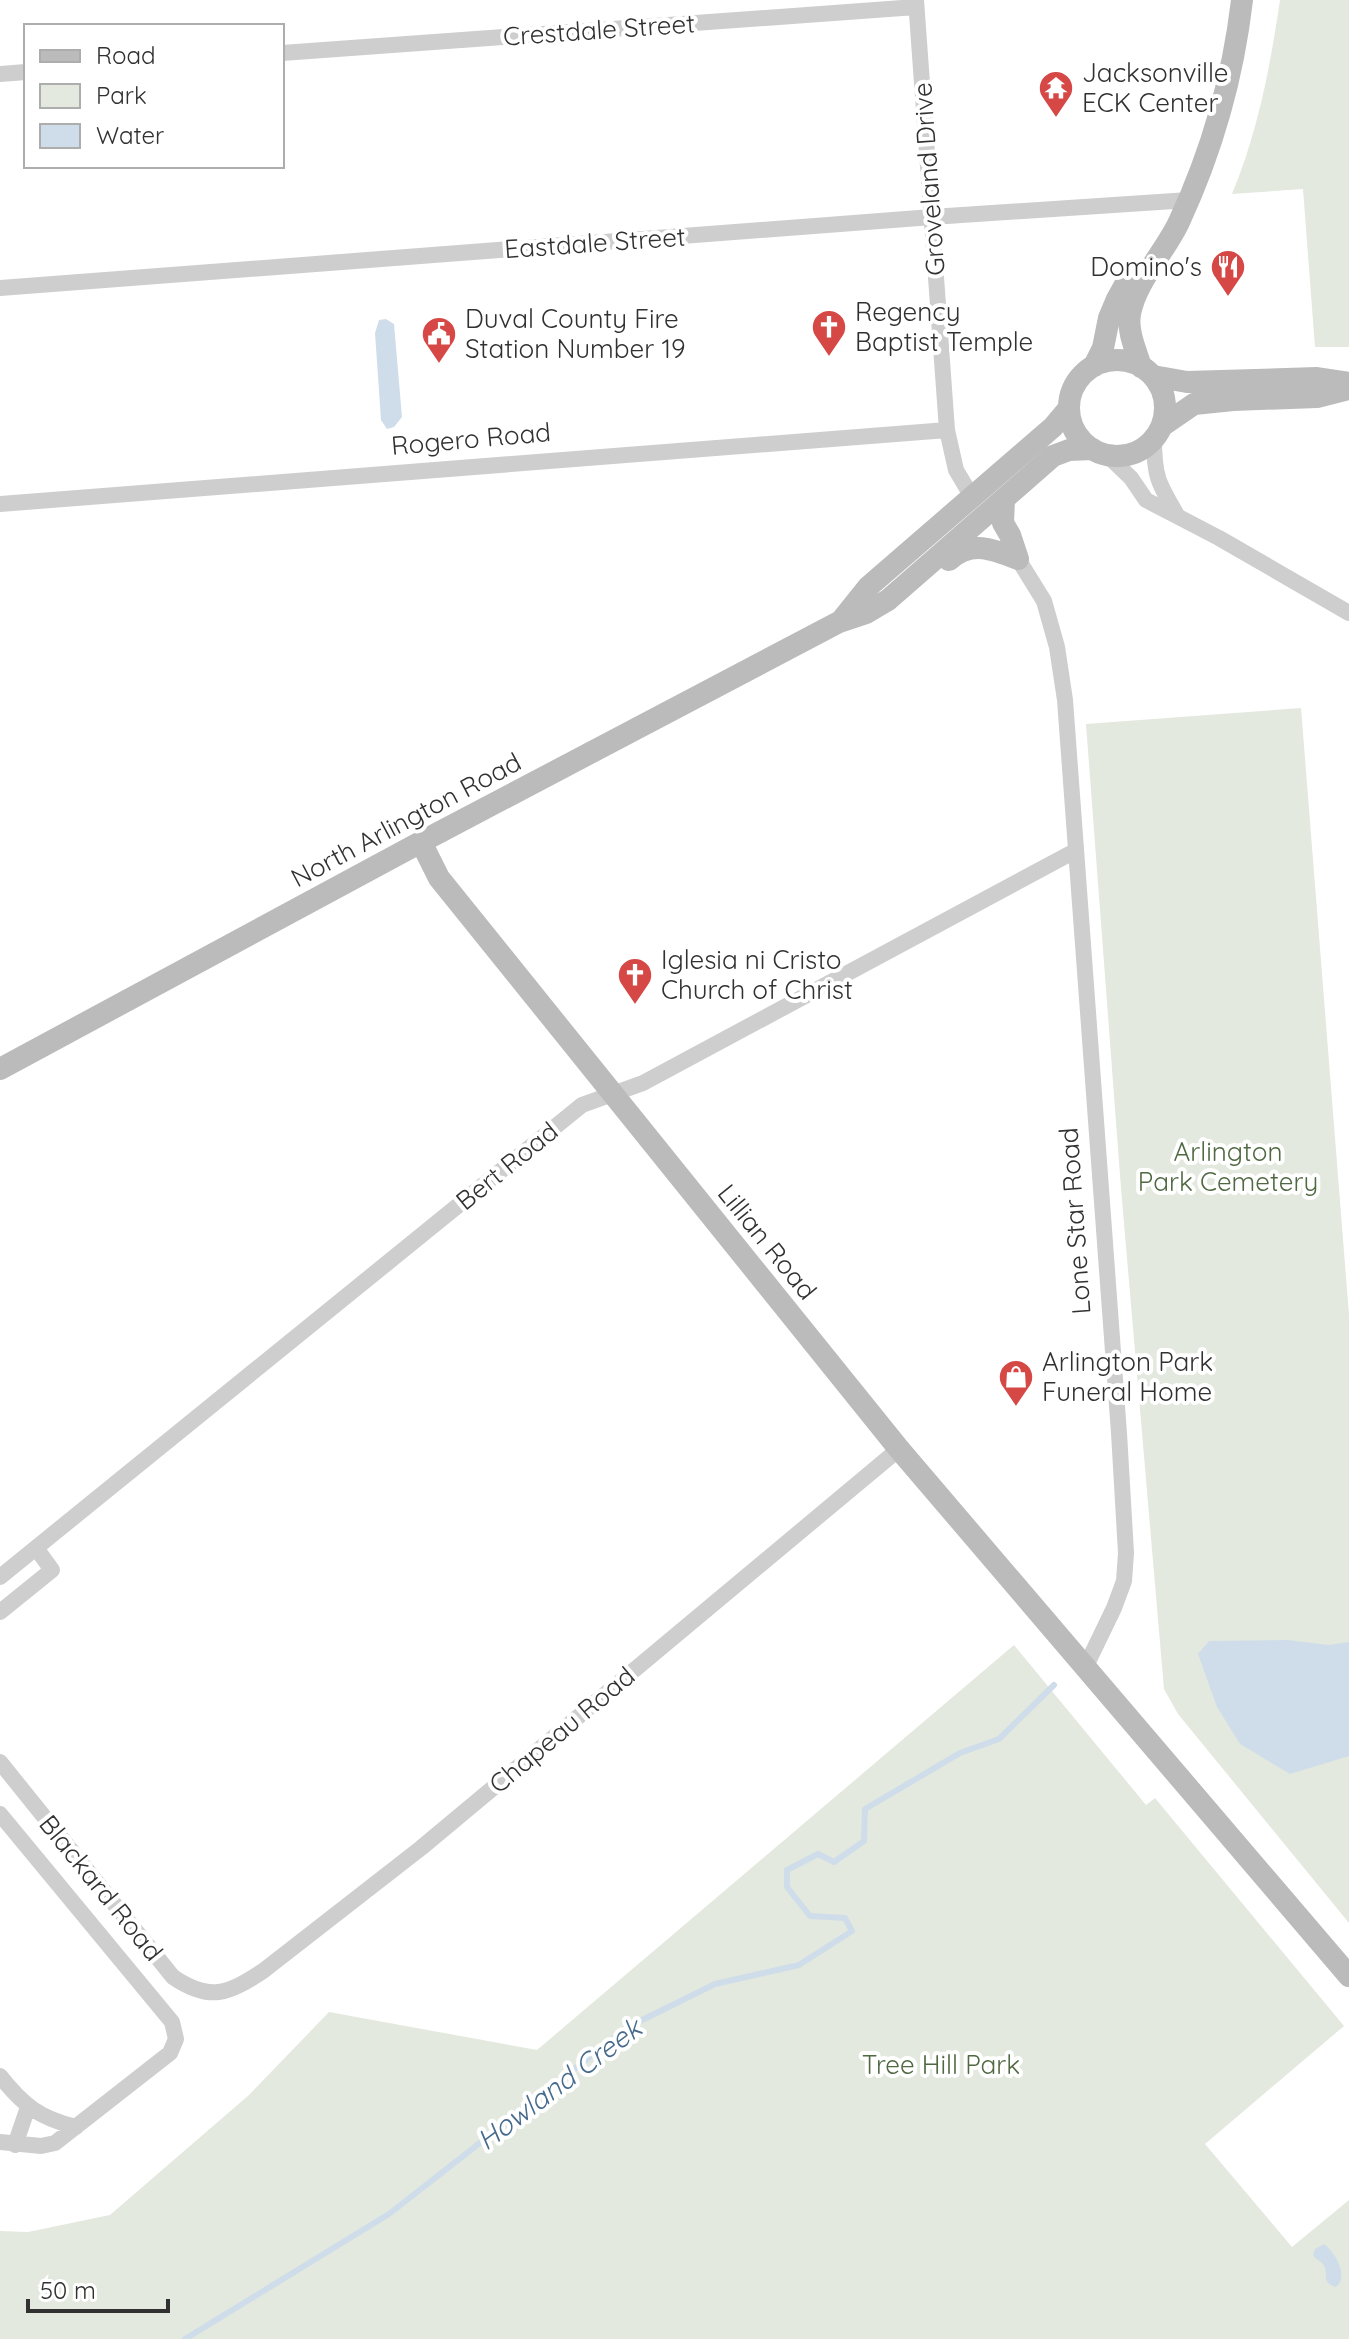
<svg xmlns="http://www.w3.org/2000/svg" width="1349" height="2339" font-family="Quicksand,sans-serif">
  <rect width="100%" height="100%" fill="#fff"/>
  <path fill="#e3e9de" d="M1280 0H1349V347H1315L1303 189 1232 194C1258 132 1270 67 1280 0Z
    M1301 708 1349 1315V1923L1178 1714 1164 1689 1121 1188 1086 724Z
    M1014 1645 1146 1805 1155 1798 1344 2026 1205 2144 1292 2247 1349 2200V2339H0V2231L28 2232 110 2215 249 2095 329 2012 537 2050Z"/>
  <path fill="#cfddea" d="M386 319 394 324 402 417 394 427 387 429 381 420 375 333 379 320Z
    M1287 1640 1329 1645 1349 1642V1756L1290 1774 1240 1744 1217 1707 1198 1654 1209 1641Z
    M1324 2244C1336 2253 1349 2277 1336 2287 1319 2282 1331 2273 1322 2263 1319 2260 1315 2259 1313 2255L1315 2249Z"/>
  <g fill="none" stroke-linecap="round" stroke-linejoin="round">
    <path stroke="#cfddea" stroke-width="6" d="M185 2339 389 2214 628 2027 715 1984 799 1965 852 1931 845 1918 810 1916 787 1887V1870L818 1854 834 1862 864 1841 865 1809 960 1753 999 1739 1054 1685"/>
    <path stroke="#cecece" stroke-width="16" d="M916 0 947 430 956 470 972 497
      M282 53 916 7
      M0 74 26 72
      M0 288 932 217 1189 200
      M1154 438C1154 476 1158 483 1177 515
      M1108 456 1131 478 1146 500 1219 538 1349 613
      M0 504 947 430
      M1018 559 1044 601 1057 647 1065 700 1119 1433 1126 1553 1124 1581 1114 1608 1086 1666
      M0 1577 582 1105 643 1083 1075 851
      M0 1612 52 1570 36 1548
      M0 1762 173 1977C210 2002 228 1994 263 1971L421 1848 899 1449
      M0 1814 172 2022 176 2039 170 2053 55 2143 41 2146 0 2142
      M0 2076C23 2105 39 2118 76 2127
      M15 2145 28 2107"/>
    <path stroke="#bbb" stroke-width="22" d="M1069 408a48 48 0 1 1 96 0a48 48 0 1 1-96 0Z
      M1094 366 1103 348 1109 318 1117 299 1127 281 1143 272
      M1141 367C1136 350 1127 332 1130 314 1136 281 1165 252 1179 222 1212 151 1233 78 1242 0
      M1153 376 1187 382 1317 378 1349 383
      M1162 426 1194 404 1233 400 1317 397 1349 389
      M1004 499 1003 523 1010 535 1018 559
      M949 560C971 540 993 549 1018 559
      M840 622 868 587 1053 427 1069 408
      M421 842 439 878 899 1449 1349 1976
      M0 1069 421 842 839 622 866 613 888 600 1053 456 1069 450 1093 449"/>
  </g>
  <defs>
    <symbol id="temple-pin" viewBox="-11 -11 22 30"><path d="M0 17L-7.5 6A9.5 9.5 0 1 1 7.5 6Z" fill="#d54845" stroke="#fff"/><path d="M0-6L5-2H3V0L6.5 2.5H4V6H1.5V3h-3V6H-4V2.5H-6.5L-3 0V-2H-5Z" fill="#fff"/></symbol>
    <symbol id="restaurant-pin" viewBox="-11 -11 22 30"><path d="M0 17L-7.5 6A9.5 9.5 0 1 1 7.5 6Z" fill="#d54845" stroke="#fff"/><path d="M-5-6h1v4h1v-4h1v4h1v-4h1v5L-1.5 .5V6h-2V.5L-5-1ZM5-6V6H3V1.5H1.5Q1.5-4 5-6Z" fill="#fff"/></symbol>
    <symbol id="church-pin" viewBox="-11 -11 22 30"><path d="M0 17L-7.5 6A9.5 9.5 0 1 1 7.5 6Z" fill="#d54845" stroke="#fff"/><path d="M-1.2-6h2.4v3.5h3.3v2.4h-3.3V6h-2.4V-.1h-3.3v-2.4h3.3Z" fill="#fff"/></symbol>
    <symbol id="civic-pin" viewBox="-11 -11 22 30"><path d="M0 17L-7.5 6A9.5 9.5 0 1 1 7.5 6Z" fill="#d54845" stroke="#fff"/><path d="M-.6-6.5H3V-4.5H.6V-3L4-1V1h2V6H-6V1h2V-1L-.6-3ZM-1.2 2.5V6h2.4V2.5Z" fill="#fff"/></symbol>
    <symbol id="shop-pin" viewBox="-11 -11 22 30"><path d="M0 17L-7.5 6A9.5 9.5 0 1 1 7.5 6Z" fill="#d54845" stroke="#fff"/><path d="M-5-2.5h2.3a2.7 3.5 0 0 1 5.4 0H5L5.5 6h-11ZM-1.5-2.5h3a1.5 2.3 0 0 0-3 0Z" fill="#fff"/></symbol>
  </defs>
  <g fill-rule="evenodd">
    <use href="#temple-pin" x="1036" y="68" width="40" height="54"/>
    <use href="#restaurant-pin" x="1208" y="247" width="40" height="54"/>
    <use href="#church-pin" x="809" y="307" width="40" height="54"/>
    <use href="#civic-pin" x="419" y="314" width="40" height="54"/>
    <use href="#church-pin" x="615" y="955" width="40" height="54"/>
    <use href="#shop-pin" x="996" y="1357" width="40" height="54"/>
  </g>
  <g text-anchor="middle" stroke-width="8" stroke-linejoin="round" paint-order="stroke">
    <g font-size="26" fill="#313131" stroke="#fff">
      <text transform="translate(599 30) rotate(-4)" y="9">Crestdale Street</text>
      <text transform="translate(929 179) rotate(-94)" y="9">Groveland Drive</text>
      <text transform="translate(595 243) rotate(-4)" y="9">Eastdale Street</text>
      <text transform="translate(471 439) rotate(-5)" y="9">Rogero Road</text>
      <text transform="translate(406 820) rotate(-28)" y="9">North Arlington Road</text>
      <text transform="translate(507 1166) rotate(-39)" y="9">Bert Road</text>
      <text transform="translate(1075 1221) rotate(-94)" y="9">Lone Star Road</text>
      <text transform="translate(767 1242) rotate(51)" y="9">Lillian Road</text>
      <text transform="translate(562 1730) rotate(-40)" y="9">Chapeau Road</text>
      <text transform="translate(101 1888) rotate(51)" y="9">Blackard Road</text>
    </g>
    <g font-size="26" fill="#313131" stroke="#fff" text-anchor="start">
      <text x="1082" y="82">Jacksonville<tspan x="1082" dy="30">ECK Center</tspan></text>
      <text x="1202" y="276" text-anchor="end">Domino's</text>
      <text x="855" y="321">Regency<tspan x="855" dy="30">Baptist Temple</tspan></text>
      <text x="465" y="328">Duval County Fire<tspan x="465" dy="30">Station Number 19</tspan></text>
      <text x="661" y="969">Iglesia ni Cristo<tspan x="661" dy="30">Church of Christ</tspan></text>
      <text x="1042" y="1371">Arlington Park<tspan x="1042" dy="30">Funeral Home</tspan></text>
    </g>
    <g font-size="26" fill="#506942" stroke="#fff">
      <text x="1228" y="1161">Arlington<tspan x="1228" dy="30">Park Cemetery</tspan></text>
      <text x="941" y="2074">Tree Hill Park</text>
    </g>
    <g font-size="28" font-style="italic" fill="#466a8c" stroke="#fff">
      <text transform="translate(559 2084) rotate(-37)" y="10">Howland Creek</text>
    </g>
  </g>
  <rect x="24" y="24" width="260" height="144" fill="#ffffff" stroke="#adadad" stroke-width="2"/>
  <rect x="40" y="50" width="40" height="12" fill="#bbbbbb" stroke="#adadad" stroke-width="2"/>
  <text x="96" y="64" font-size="24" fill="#313131">Road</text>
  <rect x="40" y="84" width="40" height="24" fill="#e3e9de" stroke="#adadad" stroke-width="2"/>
  <text x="96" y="104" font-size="24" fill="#313131">Park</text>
  <rect x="40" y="124" width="40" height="24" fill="#cfddea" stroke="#adadad" stroke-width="2"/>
  <text x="96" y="144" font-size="24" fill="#313131">Water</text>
  <path d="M28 2299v12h140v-12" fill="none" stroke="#313131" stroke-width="4"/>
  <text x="40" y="2299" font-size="24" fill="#313131" stroke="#ffffff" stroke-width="6" paint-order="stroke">50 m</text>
</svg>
